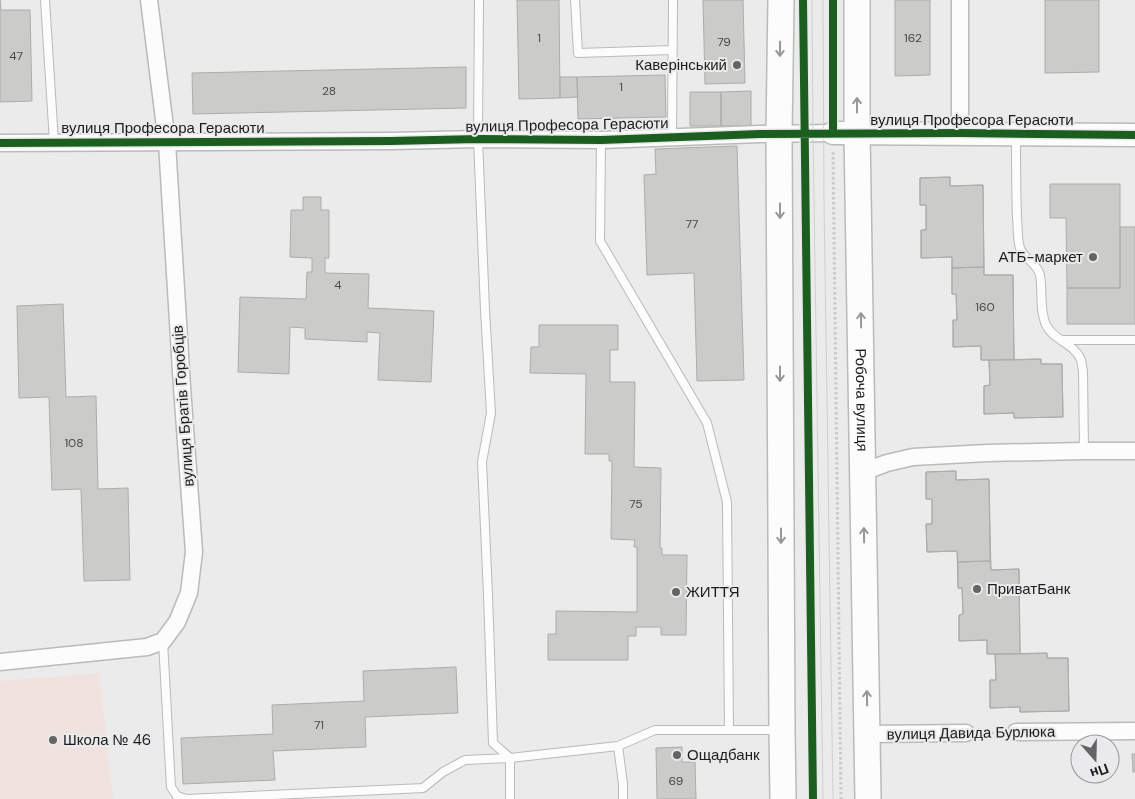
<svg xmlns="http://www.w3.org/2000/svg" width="1135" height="799" font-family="'DM Sans',sans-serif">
  <rect width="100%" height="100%" fill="#ebebeb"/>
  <path fill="#f0e2de" d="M99 673 113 799H0V681Z"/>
  <path fill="#cbcbca" stroke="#acacac" d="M0 0 1 10H30L32 101 0 102Z
    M517 0H559L560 98 519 99Z
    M703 0H743L745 83 705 84Z
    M895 0H930V75L895 76Z
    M1045 0H1099V72L1045 73Z
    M466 67V108L193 114 192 73Z
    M665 75 666 117 578 119 577 77Z
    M560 77H577L578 97 560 98Z
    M751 91V126H721V92Z
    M690 92H721V126H690Z
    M737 146 744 380 697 381 694 273 647 275 644 175 656 174 655 149Z
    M950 177V186L983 185 984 275H1013L1014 360 1041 359V364H1062L1063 417 1014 418V413L984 414V386L990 385 989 360H981V346L953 347V320H957L956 294H952V257L921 258V230H926V205H920V178Z
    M950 177V186L983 185 984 267 952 268V257L921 258V230H926V205H920V178Z
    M1050 184H1120V288H1067L1066 218H1050Z
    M303 197H321V210H329V258H325V273L369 274 368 308 434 311 431 382 378 380 380 333 367 332V342L305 339V328L290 327 289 374 238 372 240 297 306 299 307 272H312V258L290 257 291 210H303Z
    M1120 227H1135V324H1067V288H1120Z
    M984 267V275H1013L1014 360H981V346L953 347V320H957L956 294H952V268Z
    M63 304 66 397 96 396 98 489 128 488 130 580 84 581 81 489 52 490 49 397 19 398 17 306Z
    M539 325H618V350H610V382H635L634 467 661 468 660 548H662V555H687L686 635H661V627H636V636H628V660H548V634H556V611L637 612V547H634L635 540 611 539 612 461H609V454H585L586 374 530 373 531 347H539Z
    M1041 359V364H1062L1063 417 1014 418V413L984 414V386L990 385 989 360Z
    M956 471V480L989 479 991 570 1019 569 1020 654 1047 653V658H1068L1069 711 1020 712V707L990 708V680H996L995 654H987V640L959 641V615L963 614 962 588H958L957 551 927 552 926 524H932V499H926V472Z
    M956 471V480L989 479 990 561 958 562 957 551 927 552 926 524H932V499H926V472Z
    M990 561 991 570 1019 569 1020 654H987V640L959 641V615L963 614 962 588H958V562Z
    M1047 653V658H1068L1069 711 1020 712V707L990 708V680H996L995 654Z
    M456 667 458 713 365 717 366 747 273 751 275 780 183 784 181 738 273 734 272 705 364 701 363 671Z
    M682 747V762H695L696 799H657L656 748Z
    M1132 754H1135V772H1133Z"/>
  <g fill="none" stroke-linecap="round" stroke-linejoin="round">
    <defs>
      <path id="lane" d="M45 0 54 142
        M479 0 478 139 485 310 491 413 482 462 488 594 493 743 510 758V799
        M575 0 578 53 672 50
        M1016 136C1016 163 1016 190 1017 217 1018 227 1017 238 1020 248 1024 259 1037 263 1040 275 1043 292 1039 309 1046 325 1053 340 1075 344 1081 360 1082 363 1082 367 1083 371L1084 451
        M672 137 673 0
        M601 140 600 241 707 423 727 502 729 730
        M1061 340H1135
        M163 641 171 787 177 796 187 799 423 788 443 772 465 760 510 758 618 746 655 730H780
        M618 746 623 784V799"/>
      <path id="street" d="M960 0V133
        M0 143 391 141 478 139 601 140 760 134 833 133
        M863 472 887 463 913 457 987 453 1084 451H1135
        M0 662 147 647 163 641 177 622 189 593 194 552 182 387 167 143 149 0
        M1016 732 1135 731
        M868 734 966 733"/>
      <path id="secondary" d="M833 133 1135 135"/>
      <g id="primary">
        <path d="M781 0 779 134 782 730 783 799"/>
        <path id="s1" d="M857 0V133L868 799"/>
      </g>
    </defs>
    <use href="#lane" stroke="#bababb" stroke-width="10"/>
    <use href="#street" stroke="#bababb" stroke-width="19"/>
    <use href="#secondary" stroke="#bababb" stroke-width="25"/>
    <use href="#primary" stroke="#bababb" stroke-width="28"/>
    <path stroke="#cacaca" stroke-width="3" stroke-dasharray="2.5 2.5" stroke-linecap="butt" d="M833 152 841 799
      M981 733H1000"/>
    <use href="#lane" stroke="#fcfcfc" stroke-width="8"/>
    <use href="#street" stroke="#fcfcfc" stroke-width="16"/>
    <use href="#secondary" stroke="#fcfcfc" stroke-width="22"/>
    <use href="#primary" stroke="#fcfcfc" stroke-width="25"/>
    <path stroke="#cfcfd0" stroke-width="1" d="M812 0 813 133 823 799
      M823 0 824 201 833 799"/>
    <defs>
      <path id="cycleway" d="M803 0 813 799
        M833 133V0
        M0 143 391 141 478 139 601 140 760 134 960 133 1135 135"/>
    </defs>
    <use href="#cycleway" stroke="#eaeaec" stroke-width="11"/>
    <use href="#cycleway" stroke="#1b5e20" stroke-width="8"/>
  </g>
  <defs><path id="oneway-shaft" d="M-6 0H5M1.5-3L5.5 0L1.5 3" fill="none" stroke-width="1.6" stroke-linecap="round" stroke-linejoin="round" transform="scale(1.25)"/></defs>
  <g stroke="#979798">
    <use href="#oneway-shaft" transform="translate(780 49) rotate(91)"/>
    <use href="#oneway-shaft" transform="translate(857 105) rotate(-90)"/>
    <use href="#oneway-shaft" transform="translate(780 211) rotate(90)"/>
    <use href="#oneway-shaft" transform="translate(861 320) rotate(-91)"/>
    <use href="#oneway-shaft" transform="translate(780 374) rotate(90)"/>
    <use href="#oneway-shaft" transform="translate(864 535) rotate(-91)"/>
    <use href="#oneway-shaft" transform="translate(781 536) rotate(90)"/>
    <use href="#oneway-shaft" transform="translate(867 698) rotate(-91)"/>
  </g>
  <g fill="#646465" stroke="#eaeaec" stroke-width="2">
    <circle cx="737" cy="65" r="5"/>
    <circle cx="1093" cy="257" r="5"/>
    <circle cx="977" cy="589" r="5"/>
    <circle cx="676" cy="592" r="5"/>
    <circle cx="53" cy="740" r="5"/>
    <circle cx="677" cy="755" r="5"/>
  </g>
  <g text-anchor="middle" stroke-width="4" stroke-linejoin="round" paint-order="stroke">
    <g font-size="12" fill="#484848">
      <text x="539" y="42">1</text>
      <text x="913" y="42">162</text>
      <text x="724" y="46">79</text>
      <text x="16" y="60">47</text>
      <text x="621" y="91">1</text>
      <text x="329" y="95">28</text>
      <text x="692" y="228">77</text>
      <text x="338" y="289">4</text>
      <text x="985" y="311">160</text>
      <text x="74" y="447">108</text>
      <text x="636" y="508">75</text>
      <text x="319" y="729">71</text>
      <text x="676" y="785">69</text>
    </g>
    <g font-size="15" fill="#1c1c1d" stroke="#eaeaec" text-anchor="start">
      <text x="727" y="70" text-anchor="end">Каверінський</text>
      <text x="1083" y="262" text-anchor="end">АТБ-маркет</text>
      <text x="987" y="594">ПриватБанк</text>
      <text x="686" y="597">ЖИТТЯ</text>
      <text x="63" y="745">Школа № 46</text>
      <text x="687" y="760">Ощадбанк</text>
    </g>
    <g font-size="15" fill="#1c1c1d" stroke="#eaeaec">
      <text x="972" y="125">вулиця Професора Герасюти</text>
      <text transform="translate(567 125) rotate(-1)" y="5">вулиця Професора Герасюти</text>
      <text x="163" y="133">вулиця Професора Герасюти</text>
      <text dy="5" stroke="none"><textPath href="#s1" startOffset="400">Робоча вулиця</textPath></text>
      <text transform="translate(183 406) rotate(-94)" y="5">вулиця Братів Горобців</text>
      <text transform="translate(971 733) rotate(-1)" y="5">вулиця Давида Бурлюка</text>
    </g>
  </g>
  <g transform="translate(1095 759) rotate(160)"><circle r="24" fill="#eaeaec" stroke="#989899"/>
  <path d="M0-4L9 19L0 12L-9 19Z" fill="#646465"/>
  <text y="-8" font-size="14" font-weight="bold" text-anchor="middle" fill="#1c1c1d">Пн</text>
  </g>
</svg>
